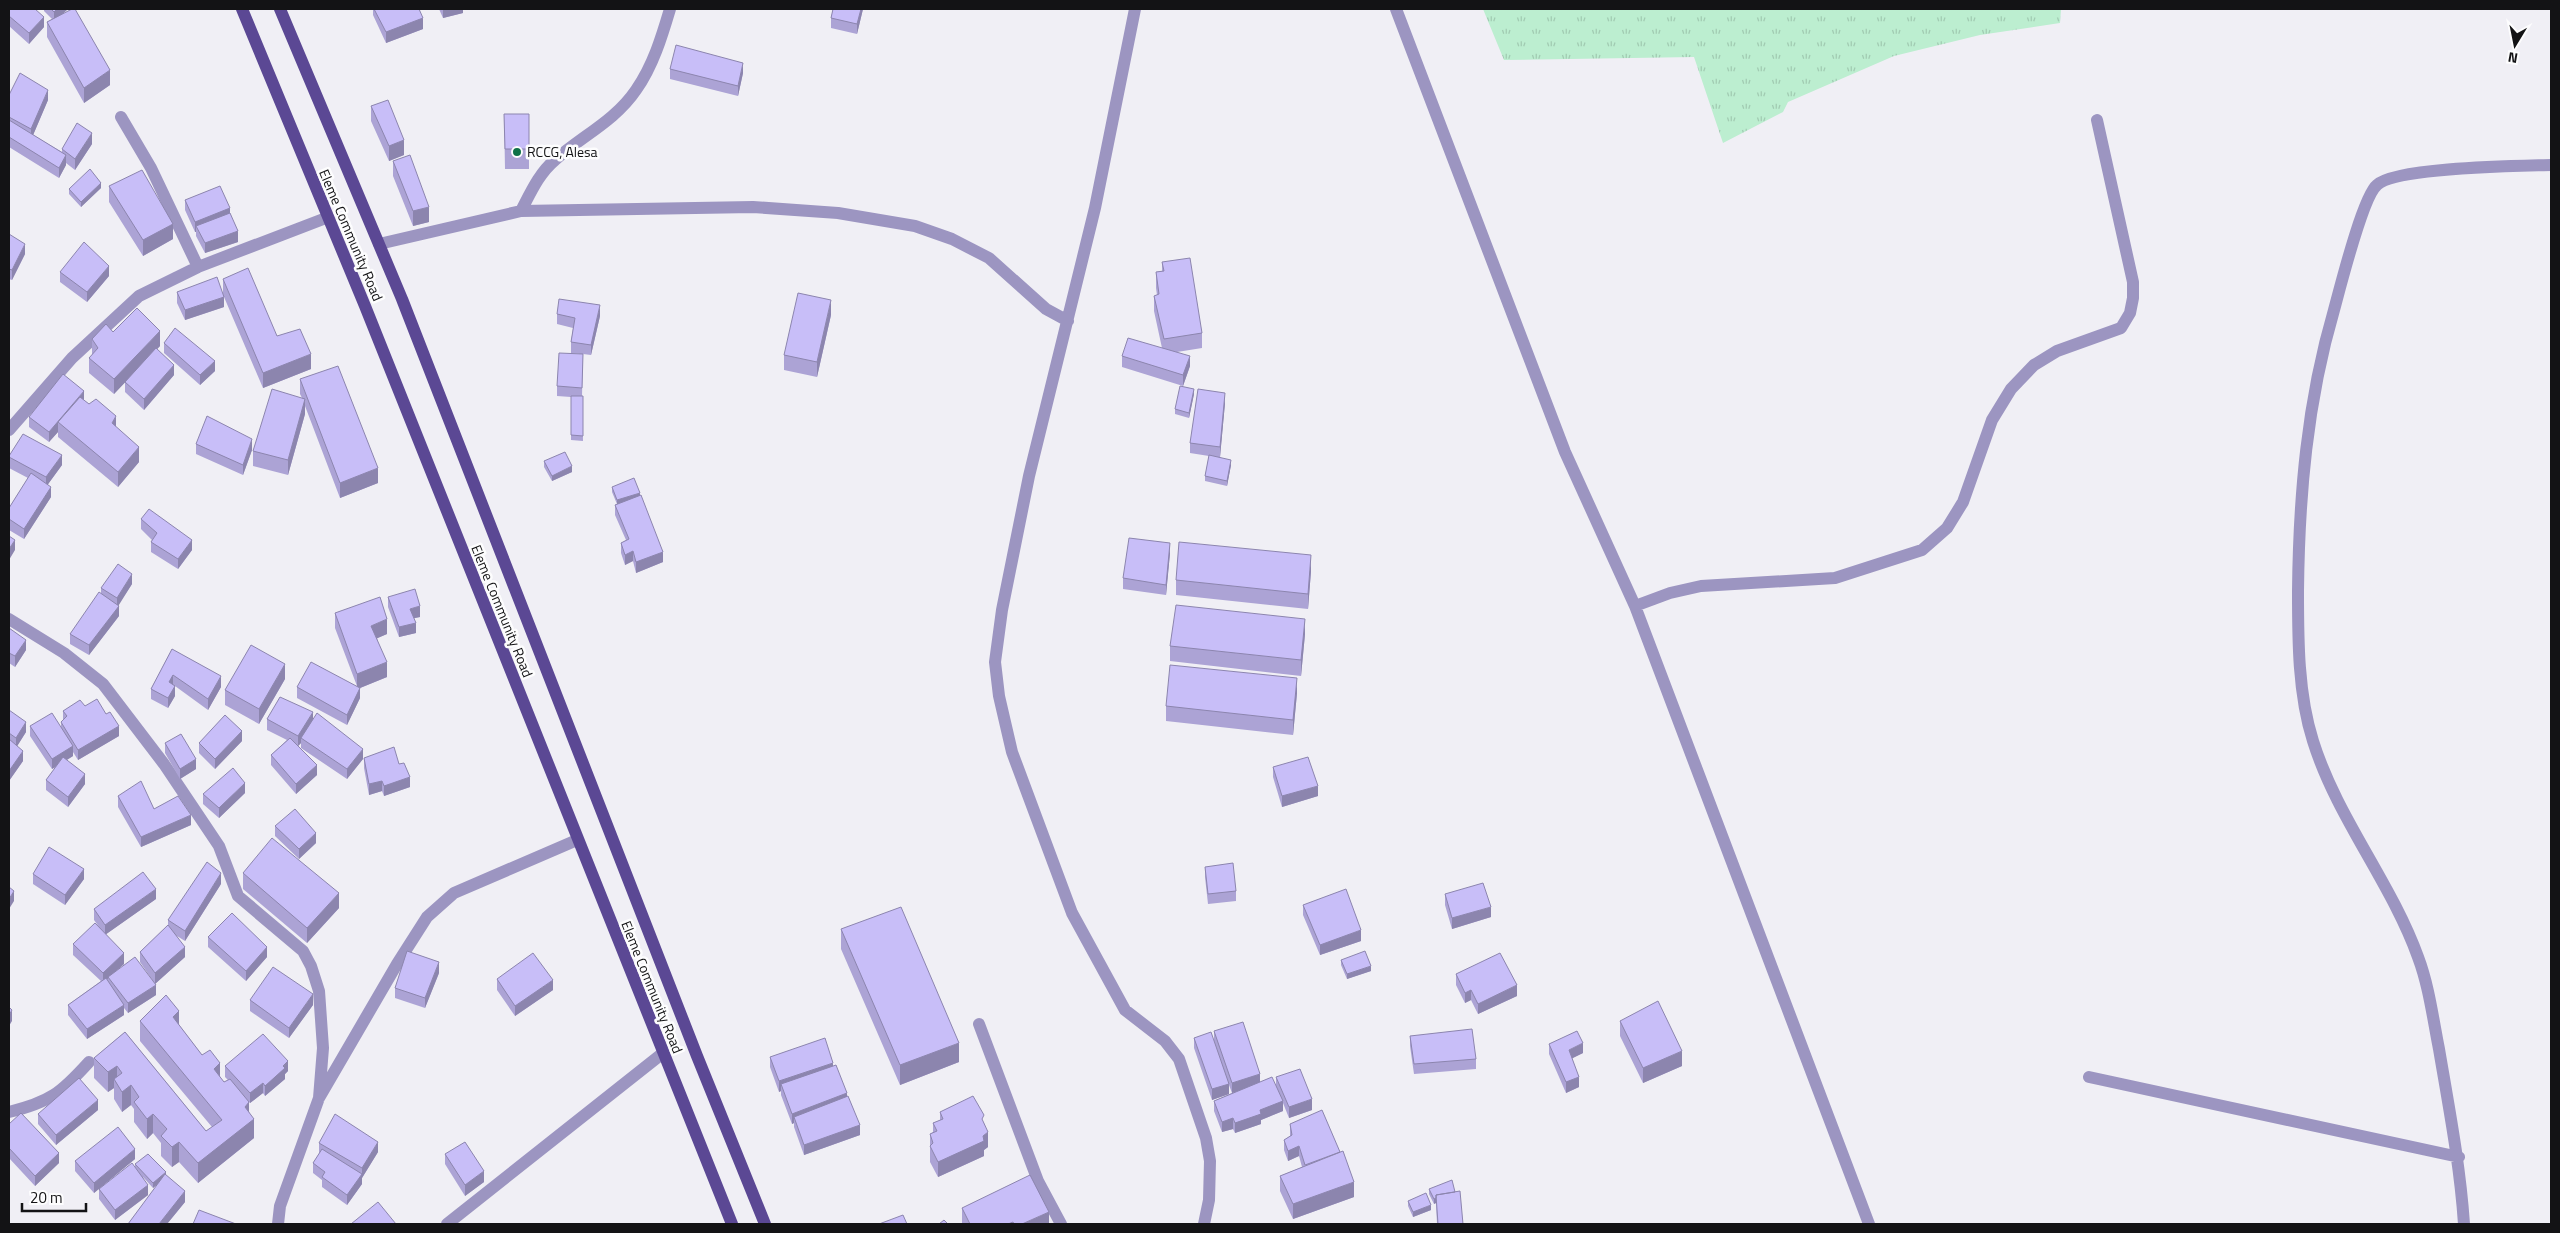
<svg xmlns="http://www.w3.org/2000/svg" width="2560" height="1233" font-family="'Titillium Web',sans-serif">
  <defs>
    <pattern id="grass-tufts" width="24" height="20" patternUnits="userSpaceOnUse" patternTransform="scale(1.25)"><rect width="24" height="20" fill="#bceed0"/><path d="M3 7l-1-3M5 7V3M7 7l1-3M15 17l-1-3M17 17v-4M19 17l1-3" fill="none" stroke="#a1cbb2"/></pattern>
  </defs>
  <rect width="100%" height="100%" fill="#f0eff5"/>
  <path fill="url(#grass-tufts)" d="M1483 9H2061L2060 23 1980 35 1894 56 1788 102 1783 112 1723 143 1694 57 1504 60Z"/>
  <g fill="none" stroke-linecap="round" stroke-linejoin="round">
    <path stroke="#9c95c1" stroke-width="12" d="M1135 9 1095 208 1029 476 1002 610 995 662 999 696 1012 752 1072 913 1125 1010 1165 1041 1179 1059 1206 1138 1210 1161 1209 1200 1204 1224
      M1396 9 1565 452 1635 606 1869 1224
      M121 117 151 168 198 267
      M521 211C530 194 539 173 555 160 582 136 615 121 636 90 653 66 662 36 670 9
      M379 244 521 211 753 207 838 213 915 226 952 239 989 258 1046 309 1068 321
      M9 430 72 358 139 296 198 267 326 218
      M1635 606 1670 593 1701 586 1835 578 1922 550 1947 528 1963 502 1992 420 2011 389 2034 365 2057 351 2121 328 2130 313 2133 298V282L2097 120
      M9 619 64 653 103 684 164 764 219 846 238 896 303 951 311 966 319 991 323 1048 319 1098
      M979 1024 1038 1181 1061 1224
      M2089 1077 2459 1157
      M9 1112C50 1102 61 1093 89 1062
      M278 1224 280 1206 319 1098 397 964 427 917 454 893 577 840
      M447 1224 663 1053
      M2464 1224C2460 1165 2449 1108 2439 1049 2433 1019 2429 986 2418 957 2391 882 2337 818 2313 741 2298 694 2298 640 2298 591 2299 496 2307 402 2334 310 2340 288 2363 196 2377 185 2396 167 2520 166 2551 165"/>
    <path stroke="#5b4894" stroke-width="12" d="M242 9 365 306 732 1224
      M280 9 402 299 697 1056 765 1224"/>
  </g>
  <path fill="#aca3d5" d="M9 9 44 27 29 44 9 26Z
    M44 9H68L63 13 110 85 84 103 47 37V22L52 19 44 11Z
    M373 9H419L423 29 386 43 373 15Z
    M439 9H463V13L443 18Z
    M833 9H863L857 34 831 28V18Z
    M670 69 743 73 738 96 670 79Z
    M9 95 48 100 33 135 62 152V149L92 144 75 170 66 163V165L59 178 9 147Z
    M371 106 404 155 389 161 371 121Z
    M504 114H529V169H505Z
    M393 161 429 222 413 226 393 176Z
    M109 186 173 239 143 256 109 202Z
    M101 188 81 207 69 194V189Z
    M185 200 230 208V213L238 242 205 253 196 236V232H195L185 210Z
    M9 234 25 254 12 280 9 279Z
    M1162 262 1202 333V348L1177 352 1190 366 1183 386 1122 367V356L1162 348 1154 311V296L1157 295 1156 288V272L1162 271Z
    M60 272 109 276 87 302 60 282Z
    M223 279 277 336 311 369 263 388 224 297V307L185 320 177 303V292L223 293Z
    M557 314 600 316 591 355 583 354 582 396 583 441 571 440V397L557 396V386L580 354 571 353V342L573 328 557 324Z
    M831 315 817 377 784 370V355Z
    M113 332 160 346 157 349 174 375 144 410 125 392V382L114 394 89 373V358L92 355V339Z
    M164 343 215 371 200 385 164 353Z
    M300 379 378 483 340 498 305 406V414L288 475 253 466V451L302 398 300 394Z
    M1194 394 1189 418 1175 414V409Z
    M84 400 116 427 139 462 118 487 58 437V432L49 442 29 427V417Z
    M1225 403 1220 457 1231 465 1227 486 1205 481V476L1209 456 1190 453V443Z
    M196 444 252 450 243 475 196 454Z
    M9 456 62 465 48 484 51 497 24 539 9 530V508L28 478 9 468Z
    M544 461 572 472 552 481 544 467Z
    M612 487 640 496 663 562 636 573 633 561 625 565 621 553V543L626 540 615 515V505L617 504 612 492Z
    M141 519 192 550 178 569 151 552V542L152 540 141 529Z
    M1170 553 1166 595 1123 589V578Z
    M1311 571 1308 609 1176 595V580Z
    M132 584 118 605 119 616 89 655 70 644V634L101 593V588Z
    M388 597 420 617 414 618 416 633 399 637 388 607Z
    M335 613 387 634 377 638 387 677 360 688V698L347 725 297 698V687L357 686 335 628Z
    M9 628 26 650 15 667 9 663Z
    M1305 634 1301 676 1170 661V646Z
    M172 649 221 687 208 710 175 686V696L168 708 151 699V689Z
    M285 679 259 724 225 705V690Z
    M1297 693 1293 735 1166 721V706Z
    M85 706 119 736 78 760 73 752V756L67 760 85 784 68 807 46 790V780L56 767 52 769 30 736V726L61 727V722L63 720V711Z
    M9 710 26 732 17 746 23 761 9 781Z
    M267 719H313L363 759 347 779 301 748V743L298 746 317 775 296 794 271 765V755L287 740 267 730Z
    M242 741 215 769 199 753V743Z
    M165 743 196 769 180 779 165 753Z
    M364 758 399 764 410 787 384 796 382 791 369 795 364 768Z
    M1273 767 1318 796 1282 807 1273 777Z
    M245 793 219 818 203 804V794Z
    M118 796 154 809 191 825 141 847 118 807Z
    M275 826 316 843 299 859 275 836Z
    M1205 867 1236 891V901L1208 904 1205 877Z
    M243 873 339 908 307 943 243 889Z
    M33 874 84 879 65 905 33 884Z
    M221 884 185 941 177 936 185 957 155 984 140 962V952L168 925V920Z
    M1445 894 1491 917 1452 929 1445 905Z
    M156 899 106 934 124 964 116 971 156 995 128 1013 124 1008V1015L87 1039 68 1015V1005L101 981 73 955V944L99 927 94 920V909Z
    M1303 905 1361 941 1320 955 1303 915Z
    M841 929 959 1062 900 1085 841 949Z
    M208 937 267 957 246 981 208 947Z
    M1341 960 1371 971 1347 979 1341 965Z
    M439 973 425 1008 395 998V988Z
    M1456 974 1517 996 1478 1014 1471 1000 1465 1003 1456 985Z
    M497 979 553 990 515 1016 497 990Z
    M250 1000 313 1005 289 1038 250 1011Z
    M140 1021 179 1025 202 1055 224 1082 228 1080 225 1077V1066L288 1071 285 1074V1079L265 1096 263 1093 250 1103 247 1100 254 1138 198 1183 179 1162 172 1167 161 1156V1143L153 1133 147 1139 134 1122V1109L131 1105 122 1112 114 1099V1088L108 1092 94 1078V1058L125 1032 206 1131 212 1127 140 1041Z
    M1620 1021 1682 1066 1643 1083 1620 1036Z
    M1214 1031 1260 1082 1276 1086V1077L1312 1110 1289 1118 1283 1103V1111L1261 1120V1124L1235 1133 1233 1129 1222 1132 1214 1111V1101L1232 1093 1229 1085V1094L1212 1100 1194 1048V1038L1214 1040Z
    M1410 1036 1476 1059V1069L1414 1074 1410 1046Z
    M1549 1044 1583 1053 1572 1058 1579 1087 1566 1093 1549 1054Z
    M770 1057 833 1066 847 1097 860 1135 804 1155 794 1127V1123L792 1124 781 1095V1091L779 1092 770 1067Z
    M98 1110 56 1145 38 1124V1114Z
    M940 1112 984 1123 988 1147 984 1150V1156L938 1177 930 1162V1134L933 1132V1123L940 1120Z
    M9 1124 59 1163 35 1186 9 1158Z
    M1290 1124 1354 1197 1293 1219 1280 1191V1176L1302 1167 1299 1156 1288 1161 1284 1150V1140L1290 1136Z
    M319 1143 378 1152 362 1178V1184L347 1205 322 1187V1180L313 1173V1163L319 1154Z
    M445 1154 484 1182 465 1196 445 1164Z
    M135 1159 94 1193 75 1171V1161Z
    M135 1164 166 1175 185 1202 167 1224H128L159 1183 153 1188 143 1177 148 1195 115 1220 99 1199V1189L135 1167Z
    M1429 1189 1455 1192 1463 1224H1437L1436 1203 1434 1204 1429 1194Z
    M1408 1201 1431 1210 1413 1217 1408 1206Z
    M962 1208 1049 1224H962Z"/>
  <path fill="#8c85ae" d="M57 9H68L54 22V12Z
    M443 9H463V13L443 18Z
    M861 9H863L857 34V24Z
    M44 17V27L29 44V33Z
    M423 18V29L386 43V32Z
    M743 63V73L738 96V86Z
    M110 70V85L84 103V88Z
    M48 90V100L31 140V129Z
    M92 133V144L75 170V159Z
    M404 140V155L389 161V146Z
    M66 155V165L59 178V168Z
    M101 183V188L81 207V202Z
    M429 207V222L413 226V211Z
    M230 208V218L196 226V232H195V222Z
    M173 224V239L143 256V240Z
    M238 231V242L205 253V243Z
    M25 244V254L12 280V270Z
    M109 266V276L87 302V292Z
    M224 297V307L185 320V310Z
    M831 300V315L817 377V362Z
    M600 305V316L591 355V345Z
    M160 331V346L114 394V379Z
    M311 354V369L263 388V373Z
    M1190 356V366L1183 386V375Z
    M215 361V371L200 385V375Z
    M174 365V375L144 410V399Z
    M1194 389V394L1189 418V413Z
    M84 391V401L58 422V432L49 442V432Z
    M1225 393V403L1220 457V447Z
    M305 399V414L288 475V460Z
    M116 416V431L112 423Z
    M252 439V450L243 475V465Z
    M139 447V462L118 487V472Z
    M62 455V465L46 487V477Z
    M1231 460V465L1227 486V481Z
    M572 466V472L552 481V476Z
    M378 468V483L340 498V483Z
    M51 487V497L24 539V529Z
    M640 493V498L617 505V500Z
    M15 540V550L9 560V549Z
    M192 540V550L178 569V559Z
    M1170 543V553L1166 595V585Z
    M633 551V561L625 565V555Z
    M663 552V562L636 573V562Z
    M1311 555V571L1308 609V594Z
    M132 574V584L117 608V598Z
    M119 606V616L89 655V645Z
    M420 606V617L410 619V609Z
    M387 619V634L371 641V626Z
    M1305 619V634L1301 676V660Z
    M416 623V633L399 637V627Z
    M26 640V650L15 667V656Z
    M387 662V677L360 688V698L347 725V715L357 689V674Z
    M285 664V679L259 724V709Z
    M173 675V685L169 682Z
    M221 676V687L208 710V699Z
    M1297 678V693L1293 735V720Z
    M175 686V696L168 708V698Z
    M313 712V722L301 738V743L298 746V736Z
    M26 722V732L16 748V738Z
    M119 726V736L78 760V750Z
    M242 731V741L215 769V759Z
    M73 746V756L52 769V759Z
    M363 749V759L347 779V769Z
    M23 751V761L9 781V771Z
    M196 759V769L180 779V769Z
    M317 765V775L296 794V784Z
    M85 774V784L68 807V797Z
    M410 777V787L384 796V786Z
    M382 781V791L369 795V784Z
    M245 783V793L219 818V808Z
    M1318 786V796L1282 807V796Z
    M191 815V825L141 847V837Z
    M316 833V843L299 859V849Z
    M84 869V879L65 905V895Z
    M221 873V884L185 941V931Z
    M156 889V899L105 935V925Z
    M14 891V901L9 909V899Z
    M339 893V908L307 943V928Z
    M1491 907V917L1452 929V918Z
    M1361 930V941L1320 955V945Z
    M185 947V957L155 984V973Z
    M267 947V957L246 981V971Z
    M124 953V964L103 983V973Z
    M439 962V973L425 1008V998Z
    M1371 966V971L1347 979V974Z
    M553 980V990L515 1016V1006Z
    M156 985V995L128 1013V1003Z
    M1517 985V996L1478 1014V1004Z
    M1471 990V1000L1465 1003V993Z
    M313 994V1005L289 1038V1028Z
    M124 1005V1015L87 1039V1029Z
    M12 1010V1021L9 1026V1015Z
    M179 1011V1031L173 1017Z
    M959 1043V1062L900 1085V1065Z
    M1583 1043V1053L1569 1060V1050Z
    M1682 1051V1066L1643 1083V1068Z
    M288 1061V1071L285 1074V1079L265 1096V1086Z
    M220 1063V1083L214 1069Z
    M833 1063V1073L781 1084V1091L779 1092V1081Z
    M117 1066V1084L114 1079V1088L108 1092V1072Z
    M1260 1074V1084L1232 1093V1083Z
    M1579 1077V1087L1566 1093V1082Z
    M263 1083V1093L250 1103V1093Z
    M1229 1084V1094L1212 1100V1089Z
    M131 1085V1105L122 1112V1092Z
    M847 1093V1103L794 1117V1123L792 1124V1114Z
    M1312 1099V1110L1289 1118V1107Z
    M98 1100V1110L56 1145V1135Z
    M1283 1101V1111L1261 1120V1124L1235 1133V1123L1260 1110Z
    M249 1102V1122L254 1119V1138L198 1183V1163Z
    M153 1114V1133L147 1139V1119Z
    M1233 1118V1129L1222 1132V1122Z
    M860 1125V1135L804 1155V1145Z
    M988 1132V1147L984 1150V1156L938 1177V1162L983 1136Z
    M179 1142V1162L172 1167V1147Z
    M378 1142V1152L362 1178V1184L347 1205V1195L362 1174V1168Z
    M1299 1146V1156L1288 1161V1151Z
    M135 1149V1159L94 1193V1183Z
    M59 1153V1163L35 1186V1176Z
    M484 1171V1182L465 1196V1185Z
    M166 1172V1177L153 1188V1183Z
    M1354 1182V1197L1293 1219V1204Z
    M148 1185V1195L115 1220V1210Z
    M185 1191V1202L167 1224H159Z
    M1436 1198V1203L1434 1204V1199Z
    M1431 1205V1210L1413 1217V1212Z
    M1049 1212V1224H1022Z"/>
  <path fill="#c8bef8" stroke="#8c85ae" d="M9 9H35L44 17 29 33 9 16Z
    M51 9H57L54 12Z
    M72 9H75L110 70 84 88 47 22Z
    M374 9H419L423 18 386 32Z
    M833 9H861L857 24 831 18Z
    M676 45 743 63 738 86 670 69Z
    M20 73 48 90 31 129 9 117V95Z
    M388 100 404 140 389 146 371 106Z
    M504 114H529V149H505Z
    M9 120 66 155 59 168 9 137Z
    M77 123 92 133 75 159 62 149Z
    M410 155 429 207 413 211 393 161Z
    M90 169 101 183 81 202 69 189Z
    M142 170 173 224 143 240 109 186Z
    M220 186 230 208 195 222 185 200Z
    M230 213 238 231 205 243 196 226Z
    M9 234 25 244 12 270 9 269Z
    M84 242 109 266 87 292 60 272Z
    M1190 258 1202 333 1164 339 1154 296 1159 294 1156 272 1164 271 1162 262Z
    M248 268 277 336 300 329 311 354 263 373 223 279Z
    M217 277 224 297 185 310 177 292Z
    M798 293 831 300 817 362 784 355Z
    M559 299 600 305 591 345 571 342 575 318 557 314Z
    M137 308 160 331 114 379 89 358 98 348 92 339 106 324 113 332Z
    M175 328 215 361 200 375 164 343Z
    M1128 338 1190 356 1183 375 1122 356Z
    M156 348 174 365 144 399 125 382Z
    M559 353 583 354 582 388 557 386Z
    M338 366 378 468 340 483 300 379Z
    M63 374 84 391 49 432 29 417Z
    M1180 386 1194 389 1189 413 1175 409Z
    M272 389 305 399 288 460 253 451Z
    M1198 389 1225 393 1220 447 1190 443Z
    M571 396H583V436L571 435Z
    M80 397 89 404 96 399 116 416 112 423 139 447 118 472 58 422Z
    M207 416 252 439 243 465 196 444Z
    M23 434 62 455 46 477 9 457V456Z
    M565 452 572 466 552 476 544 461Z
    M1209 455 1231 460 1227 481 1205 476Z
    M31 473 51 487 24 529 9 519V508Z
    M634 478 640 493 617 500 612 487Z
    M641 495 663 552 636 562 633 551 625 555 621 543 629 539 615 505Z
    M149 509 192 540 178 559 151 542 157 533 141 519Z
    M9 536 15 540 9 549Z
    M1129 538 1170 543 1166 585 1123 578Z
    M1179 542 1311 555 1308 594 1176 580Z
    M118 564 132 574 117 598 101 588Z
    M415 589 420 606 410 609 416 623 399 627 388 597Z
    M99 592 119 606 89 645 70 634Z
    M380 597 387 619 371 626 387 662 357 674 335 613Z
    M1176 605 1305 619 1301 660 1170 646Z
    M9 628 26 640 15 656 9 653Z
    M251 645 285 664 259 709 225 690Z
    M172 649 221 676 208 699 173 675 169 682 175 686 168 698 151 689Z
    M311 662 360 688 347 715 297 687Z
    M1170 665 1297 678 1293 720 1166 706Z
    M280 697 313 712 298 736 267 719Z
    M97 699 106 714 110 712 119 726 78 750 61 722 67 716 63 711 80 700 85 706Z
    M9 710 26 722 16 738 9 733Z
    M52 713 73 746 52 759 30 726Z
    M317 713 363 749 347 769 301 738Z
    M225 715 242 731 215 759 199 743Z
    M181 734 196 759 180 769 165 743Z
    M290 738 317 765 296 784 271 755Z
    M9 739 23 751 9 771Z
    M394 747 399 764 404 763 410 777 384 786 382 781 369 784 364 758Z
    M63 757 85 774 68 797 46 780Z
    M1308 757 1318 786 1282 796 1273 767Z
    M233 768 245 783 219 808 203 794Z
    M141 781 154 809 178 796 191 815 141 837 118 796Z
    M295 809 316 833 299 849 275 826Z
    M272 838 339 893 307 928 243 873Z
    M49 847 84 869 65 895 33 874Z
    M207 862 221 873 185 931 168 920Z
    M1233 863 1236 891 1208 894 1205 867Z
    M143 872 156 889 105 925 94 909Z
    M1483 883 1491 907 1452 918 1445 894Z
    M9 887 14 891 9 899Z
    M1346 889 1361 930 1320 945 1303 905Z
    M901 907 959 1043 900 1065 841 929Z
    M232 913 267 947 246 971 208 937Z
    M95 923 124 953 103 973 73 944Z
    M168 925 185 947 155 973 140 952Z
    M407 951 439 962 425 998 395 988Z
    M1365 951 1371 966 1347 974 1341 960Z
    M533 953 553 980 515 1006 497 979Z
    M1500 953 1517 985 1478 1004 1471 990 1465 993 1456 974Z
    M135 957 156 985 128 1003 108 977Z
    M273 967 313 994 289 1028 250 1000Z
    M106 978 124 1005 87 1029 68 1005Z
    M166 995 179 1011 173 1017 202 1055 210 1050 220 1063 214 1069 224 1082 230 1079 249 1102 245 1107 254 1119 198 1163 179 1142 172 1147 161 1136 167 1129 153 1114 147 1119 134 1102 139 1097 131 1085 122 1092 114 1079 122 1073 117 1066 108 1072 94 1058 125 1032 206 1131 222 1120 140 1021Z
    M1658 1001 1682 1051 1643 1068 1620 1021Z
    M9 1007 12 1010 9 1015Z
    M1243 1022 1260 1074 1232 1083 1214 1031Z
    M1472 1029 1476 1059 1414 1064 1410 1036Z
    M1577 1031 1583 1043 1569 1050 1579 1077 1566 1082 1549 1044Z
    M1211 1032 1229 1084 1212 1089 1194 1038Z
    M263 1034 288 1061 283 1066 285 1068 265 1086 263 1083 250 1093 225 1066Z
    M825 1038 833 1063 779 1081 770 1057Z
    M836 1065 847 1093 792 1114 781 1084Z
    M1300 1069 1312 1099 1289 1107 1276 1077Z
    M1272 1077 1283 1101 1260 1110 1261 1114 1235 1123 1233 1118 1222 1122 1214 1101Z
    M79 1078 98 1100 56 1135 38 1114Z
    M848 1096 860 1125 804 1145 794 1117Z
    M973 1096 984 1115 982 1119 988 1132 983 1136 984 1141 938 1162 930 1146 933 1143 930 1134 937 1131 933 1123 943 1119 940 1112Z
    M1322 1110 1340 1152 1305 1165 1299 1146 1288 1151 1284 1140 1292 1135 1290 1124Z
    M21 1113 59 1153 35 1176 9 1148V1124Z
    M335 1114 378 1142 362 1168 319 1143Z
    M118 1127 135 1149 94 1183 75 1161Z
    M465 1142 484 1171 465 1185 445 1154Z
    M322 1149 362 1174 347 1195 322 1177 325 1172 313 1163Z
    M1343 1151 1354 1182 1293 1204 1280 1176Z
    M148 1154 166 1172 153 1183 135 1164Z
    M132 1163 148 1185 115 1210 99 1189Z
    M165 1174 185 1191 159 1224H128Z
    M1030 1175 1049 1212 1022 1224H1014L1013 1222 1008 1224H970L962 1208Z
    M1452 1180 1455 1192 1436 1195V1198L1434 1199 1429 1189Z
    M1460 1191 1463 1224H1438L1436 1195Z
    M1426 1193 1431 1205 1413 1212 1408 1201Z
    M378 1202 396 1224H351Z
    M199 1210 236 1224H193Z
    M903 1215 907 1224H879Z
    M944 1220 948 1224H939Z"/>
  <circle fill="#0e7147" stroke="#fdfdfe" stroke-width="2" cx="517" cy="152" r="5"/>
  <g text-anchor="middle" stroke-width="5" stroke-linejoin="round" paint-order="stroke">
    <g font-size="14" fill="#131315" stroke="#fdfdfe" text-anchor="start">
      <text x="527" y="157">RCCG, Alesa</text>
    </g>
    <g font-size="14" fill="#131315" stroke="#fdfdfe">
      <text transform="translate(351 235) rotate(67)" y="5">Eleme Community Road</text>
      <text transform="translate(502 611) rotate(68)" y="5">Eleme Community Road</text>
      <text transform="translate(652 987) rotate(68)" y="5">Eleme Community Road</text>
    </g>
  </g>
  <rect width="2560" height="1233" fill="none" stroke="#131315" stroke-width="20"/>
  <g transform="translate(2515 45) rotate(190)" stroke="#fdfdfe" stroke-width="4" paint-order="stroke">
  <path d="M0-4L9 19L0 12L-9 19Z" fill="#131315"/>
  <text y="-8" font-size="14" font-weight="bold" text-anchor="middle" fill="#131315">N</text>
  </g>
  <path d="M22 1203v8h64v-8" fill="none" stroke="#131315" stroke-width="2.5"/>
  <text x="30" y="1203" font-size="15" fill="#131315" stroke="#fdfdfe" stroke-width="4" paint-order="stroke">20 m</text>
</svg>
